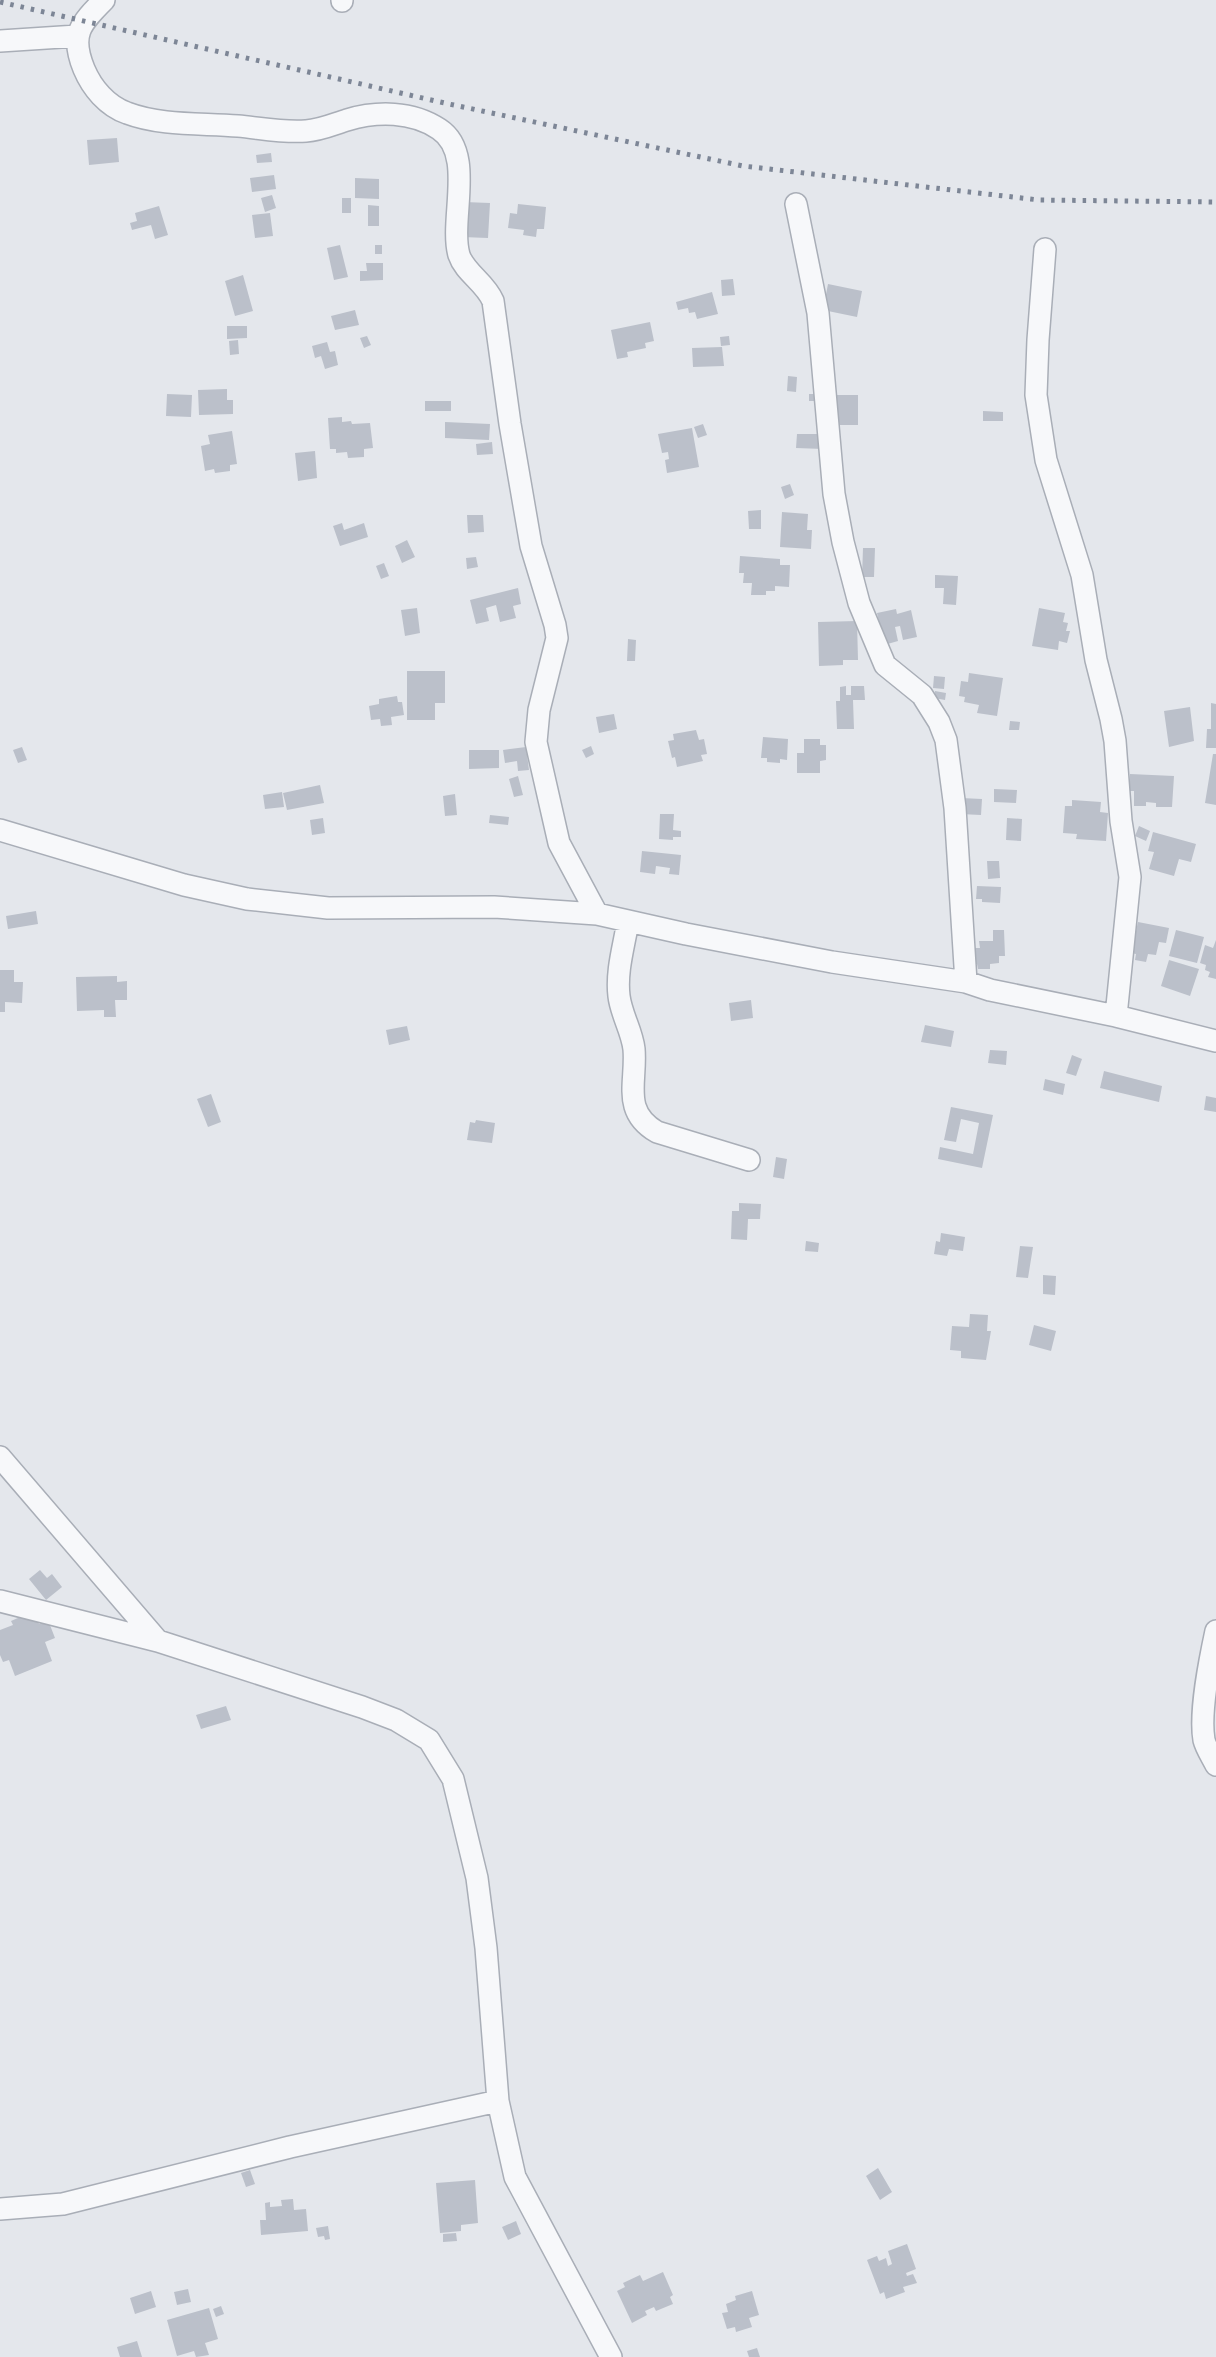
<svg xmlns="http://www.w3.org/2000/svg" width="1216" height="2357" font-family="'IBM Plex Sans',sans-serif">
  <rect width="100%" height="100%" fill="#e4e7ec"/>
  <path fill="#bbc0ca" d="M117 138 119 162 89 165 87 140Z
    M271 153 272 162 257 163 256 155Z
    M274 175 276 189 252 192 250 178Z
    M355 178 379 179V199L355 198Z
    M272 195 276 208 265 212 261 198Z
    M342 198H351V213H342Z
    M464 202 490 203 488 238 462 237Z
    M518 204 546 207 544 229H537L536 237 523 235 524 230 508 228 510 213 517 214Z
    M368 205 379 206V226H368Z
    M159 206 168 235 155 239 151 225 132 230 130 223 137 221 135 213Z
    M270 213 273 236 255 238 252 215Z
    M340 245 348 277 334 280 327 248Z
    M375 245H382V254H375Z
    M366 263H383V280L360 281V271H367Z
    M243 275 253 311 235 316 225 281Z
    M733 279 735 295 722 296 721 280Z
    M828 284 862 291 857 317 823 310Z
    M712 292 718 314 697 319 695 312 689 313 688 308 678 310 676 302Z
    M355 310 359 325 335 330 331 316Z
    M650 322 654 341 645 343 646 348 627 352 628 357 617 359 611 330Z
    M227 326H247V338L227 339Z
    M367 336 371 345 364 348 360 338Z
    M729 336 730 345 721 346 720 337Z
    M238 340 239 354 230 355 229 341Z
    M327 342 330 352 335 351 338 365 325 369 321 356 315 358 312 346Z
    M722 347 724 366 693 367 692 348Z
    M788 376 797 377 796 392 787 391Z
    M227 389V400H233V414L199 415 198 390Z
    M167 394 192 395 191 417 166 416Z
    M809 394H818V401H809Z
    M835 395H858V425H835Z
    M425 401H451V411H425Z
    M983 411 1003 412V421H983Z
    M342 417V422L351 421 352 424 370 423 373 448 364 449V457L348 458 347 452 336 453V449H330L328 418Z
    M445 422 490 424 489 440 445 438Z
    M703 424 707 435 698 438 694 427Z
    M692 428 699 467 667 473 665 460 669 459 668 452 662 453 658 434Z
    M232 431 237 464 230 465V471L215 473 214 469 205 471 201 446 210 444 208 435Z
    M797 434H824L823 449 796 448Z
    M492 442 493 454 477 455 476 444Z
    M315 451 317 478 298 481 295 453Z
    M790 484 794 495 785 499 781 487Z
    M761 510V529H749L748 511Z
    M782 512 808 514 807 530H812L811 549 780 547Z
    M467 515H483L484 532 468 533Z
    M342 523 344 530 364 523 368 537 340 546 333 526Z
    M407 540 415 557 402 563 395 546Z
    M863 548H875L874 577H862Z
    M740 556 780 559V565H790L789 587 775 586V591H766V595H751L752 583H743L744 573H739Z
    M476 557 478 567 467 569 466 558Z
    M384 563 389 576 381 579 376 566Z
    M935 575 958 576 956 605 943 604 944 588H935Z
    M518 588 521 604 513 606 516 618 500 622 496 605 486 608 489 621 476 624 470 600Z
    M417 608 420 633 405 636 401 610Z
    M1039 608 1065 613 1063 622 1068 623 1066 631H1070L1067 643 1059 641 1058 650 1032 646Z
    M896 609 897 614 911 610 917 637 903 640 900 626 895 627 898 641 884 645 877 613Z
    M857 621 858 660H843V665L819 666 818 622Z
    M628 639 636 640 635 661H627Z
    M407 671H445V703H435V720H407Z
    M969 673 1003 678 997 716 977 713 979 705 964 702 965 697 959 696 961 681 968 682Z
    M934 676 945 677 944 689 933 688Z
    M846 686V695H851V686H864L865 700H853L854 729H837L836 701H840V687Z
    M935 691 946 693 945 700 934 698Z
    M397 696 398 702H402L404 715 391 717 392 725 381 726 380 719 371 720 369 706 379 704V699Z
    M1211 703 1216 704V748H1206L1207 729H1211Z
    M1190 707 1194 741 1169 747 1164 711Z
    M614 714 617 729 599 733 596 717Z
    M1010 721 1020 722 1019 730H1009Z
    M696 730 699 740 704 739 707 754 701 755 703 761 677 767 675 757 672 758 668 741 674 740 673 734Z
    M763 737 788 739 787 760 780 759V763L767 762V758H761Z
    M804 739H820V745H826V760L820 761V773H797V753H804Z
    M591 746 594 754 586 758 582 750Z
    M22 747 27 760 18 763 13 750Z
    M526 747 529 770 518 771 517 761 505 763 503 750Z
    M469 750H499V768L469 769Z
    M1213 754H1216V805L1205 803Z
    M1130 774 1174 776 1172 807H1156V803L1146 802V806H1134V791H1129Z
    M518 776 523 795 514 797 509 779Z
    M320 785 324 803 287 810 283 793Z
    M994 789 1017 790 1016 803 994 802Z
    M282 792 284 807 265 809 263 795Z
    M455 794 457 815 445 816 443 796Z
    M961 798 982 799 981 815 960 814Z
    M1072 800 1101 802 1100 812 1108 813 1106 841 1076 839 1077 834 1063 833 1065 806H1072Z
    M660 814H674L673 830 681 831V837H673V840L659 839Z
    M490 815 509 817 508 825 489 823Z
    M323 818 325 833 312 835 310 820Z
    M1007 818 1022 819 1021 841 1006 840Z
    M1139 826 1150 831 1146 841 1135 836Z
    M1153 832 1196 844 1191 862 1179 859 1174 876 1149 869 1154 852 1148 851Z
    M642 851 681 855 679 875 669 874 670 868 656 866 655 874 640 872Z
    M987 861H999L1000 878 988 879Z
    M977 886 1001 887 1000 903 982 902V899H976Z
    M36 911 38 924 8 929 6 916Z
    M1138 922 1169 928 1166 943 1159 942 1156 955 1148 954 1146 962 1135 960 1136 954 1126 952 1130 930 1136 931Z
    M993 930H1004L1005 956H999V963L990 964V969H978L977 964H967L966 948H980L979 941H993Z
    M1176 930 1204 937 1197 963 1169 956Z
    M1216 940V979L1208 977 1210 972 1205 970 1206 965 1200 963 1205 945 1213 948Z
    M1169 960 1199 969 1190 996 1161 986Z
    M0 970H14V982H23L22 1003 5 1002V1012H0Z
    M117 976V982L127 981V1000H115L116 1017H104V1010L77 1011 76 977Z
    M751 1000 753 1018 731 1021 729 1003Z
    M925 1025 954 1031 951 1047 921 1042Z
    M407 1026 410 1040 389 1045 386 1030Z
    M990 1050 1007 1051 1006 1065 988 1063Z
    M1072 1055 1082 1059 1076 1076 1066 1073Z
    M1104 1071 1162 1086 1159 1102 1100 1088Z
    M1045 1079 1065 1084 1063 1095 1043 1090Z
    M211 1094 221 1122 208 1127 197 1099Z
    M1206 1096 1216 1098V1112L1204 1110Z
    M951 1107 993 1115 982 1168 938 1159 940 1147 973 1154 979 1123 961 1119 956 1142 944 1140Z
    M476 1120 495 1123 492 1143 467 1140 470 1122 475 1123Z
    M776 1157 787 1159 784 1179 773 1177Z
    M739 1203 761 1204 760 1219H748L747 1240 731 1239 732 1211H739Z
    M941 1233 965 1237 963 1251 949 1249 947 1256 934 1254 936 1241 940 1242Z
    M806 1241 819 1243 818 1252 805 1251Z
    M1020 1246 1033 1247 1028 1278 1016 1277Z
    M1043 1275 1056 1276 1055 1295 1043 1294Z
    M970 1314 988 1315 987 1331H991L986 1360 961 1358V1351L950 1350 952 1326 969 1327Z
    M1034 1325 1056 1331 1051 1351 1029 1345Z
    M40 1570 47 1578 52 1574 62 1587 46 1600 29 1579Z
    M34 1611 39 1624 48 1620 55 1638 45 1642 52 1661 15 1676 9 1660 3 1662 0 1655V1630L13 1625 11 1621Z
    M226 1706 231 1720 201 1729 196 1715Z
    M878 2168 892 2192 880 2200 866 2176Z
    M250 2170 255 2184 246 2187 241 2173Z
    M475 2180 478 2223 461 2225V2231L440 2233 436 2183Z
    M293 2199 294 2210 306 2209 308 2231 261 2235 260 2220H266L265 2203 270 2202V2207L282 2206 281 2200Z
    M516 2221 521 2234 508 2240 502 2227Z
    M328 2226 330 2239 325 2240 324 2236 318 2237 316 2228Z
    M456 2233 457 2241 443 2242V2234Z
    M907 2244 916 2269 906 2273 907 2276 913 2274 917 2283 903 2287 905 2292 886 2299 884 2292 880 2294 867 2260 877 2256 879 2261 886 2258 888 2266 892 2264 888 2251Z
    M663 2272 673 2295 670 2297 673 2304 656 2311 654 2307 645 2311 647 2315 632 2323 617 2291 625 2287 623 2283 640 2275 643 2281Z
    M188 2289 191 2302 177 2305 174 2292Z
    M151 2291 156 2307 135 2314 130 2298Z
    M752 2291 759 2315 749 2318 752 2327 736 2332 735 2327 727 2329 722 2313 728 2312 726 2304 736 2300 735 2296Z
    M221 2306 224 2314 216 2317 213 2309Z
    M209 2308 218 2339 205 2343 209 2355 196 2357 194 2351 177 2356 167 2320Z
    M137 2341 142 2357H120L117 2347Z
    M757 2348 760 2357H749L747 2351Z"/>
  <g fill="none" stroke-linecap="round" stroke-linejoin="round">
    <defs>
      <path id="minor" d="M104 0C80 24 70 35 84 69 92 88 107 106 127 113 161 126 202 123 238 126 260 128 284 133 306 131 321 130 334 124 347 120 377 111 412 111 439 129 476 153 449 219 459 255 465 273 485 282 493 301L510 424 531 546 555 625 557 638 539 710 536 742 559 843 597 914
        M342 0V1
        M0 41 77 36
        M796 204 818 313 834 494 843 542 859 603 885 665 922 695 939 722 946 740 955 808 966 982
        M1045 249 1038 340 1036 395 1046 460 1082 575 1096 660 1111 719 1115 741 1121 821 1130 877 1116 1016
        M0 830 184 885 247 899 328 908 494 907 597 914 686 934 832 962 966 982 990 990 1116 1016 1216 1041
        M628 921C624 946 616 971 619 996 621 1014 632 1031 634 1049 637 1082 621 1111 657 1132L749 1160
        M0 1457 158 1641
        M0 1601 158 1641 362 1707 396 1720 429 1740 453 1779 477 1878 486 1948 498 2101 515 2177 611 2357
        M1216 1631C1210 1659 1199 1712 1204 1740 1206 1748 1212 1757 1216 1765
        M0 2209 63 2204 290 2147 498 2101"/>
    </defs>
    <use href="#minor" stroke="#a9aeb7" stroke-width="24"/>
    <use href="#minor" stroke="#f7f8fa" stroke-width="21"/>
    <path stroke="#7d8696" stroke-width="5" stroke-dasharray="3.5 7" stroke-linecap="butt" d="M0 2 449 104 743 166 1039 200 1216 202"/>
  </g>
</svg>
